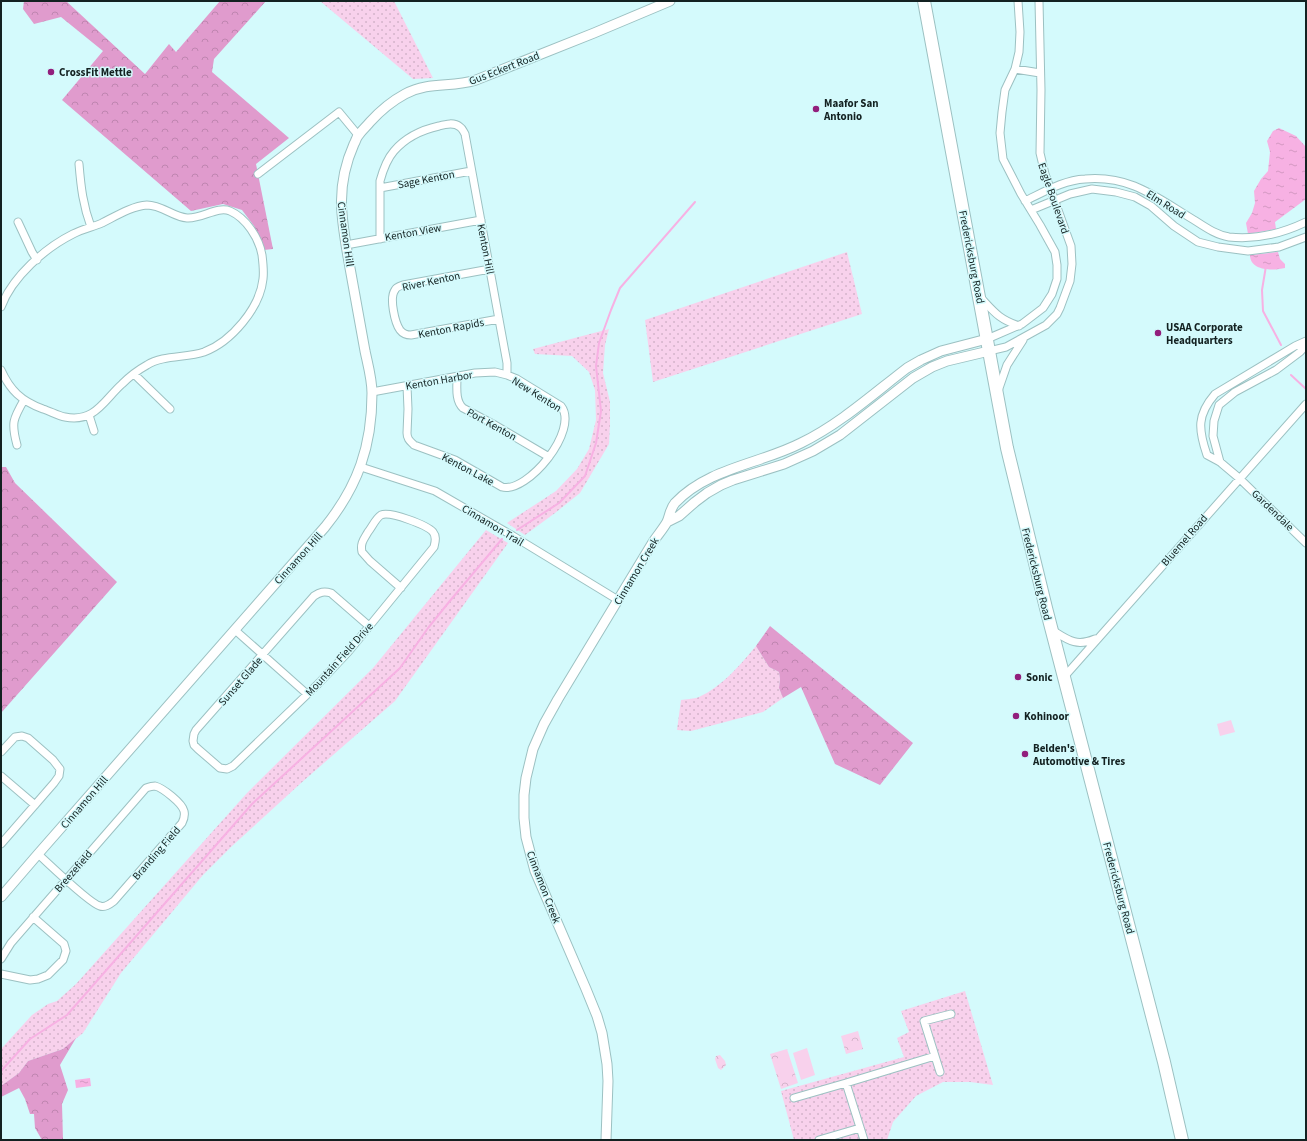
<svg xmlns="http://www.w3.org/2000/svg" width="1307" height="1141" font-family="'Source Sans 3',sans-serif">
  <defs>
    <pattern id="grass-dots" width="8" height="8" patternUnits="userSpaceOnUse"><rect width="8" height="8" fill="#f8d1ec"/><path d="M2 2h.1M6 6h.1" fill="none" stroke="#d4b3ca" stroke-width="1.8" stroke-linecap="round"/></pattern>
    <pattern id="forest-crowns" width="20" height="18" patternUnits="userSpaceOnUse"><rect width="20" height="18" fill="#e09bcd"/><path d="M2 6a3 3 0 1 1 6 0M12 15a3 3 0 1 1 6 0" fill="none" stroke="#bf85b0"/></pattern>
    <pattern id="park-crowns" width="20" height="18" patternUnits="userSpaceOnUse"><rect width="20" height="18" fill="#f8d1ec"/><path d="M2 6a3 3 0 1 1 6 0M12 15a3 3 0 1 1 6 0" fill="none" stroke="#d4b3ca"/></pattern>
    <pattern id="water-ripples" width="26" height="14" patternUnits="userSpaceOnUse"><rect width="26" height="14" fill="#f7b1e3"/><path d="M2 4q2-2 4 0t4 0M15 11q2-2 4 0t4 0" fill="none" stroke="#d398c2"/></pattern>
  </defs>
  <rect width="100%" height="100%" fill="#d4fafc"/>
  <path fill="url(#grass-dots)" d="M320 1H394L433 78 413 79Z
    M847 252 862 314 653 382 645 320Z
    M609 329 605 345 603 373 610 402V425L609 444 580 493 555 513 525 535 507 523 556 491 577 469 589 449 596 420 595 390 589 372 572 356 535 354 533 349Z
    M486 530 508 543 395 701 301 783 231 847 203 875 121 973 83 1033 63 1049 28 1061 19 1073 1 1086V1049L32 1015 48 1004 57 1001 76 984 247 793 373 668Z
    M756 646 769 667 779 672 780 679 779 688 783 698 763 712 691 731 677 730 681 700C686 699 694 699 699 697 723 686 740 665 756 646Z
    M965 991 993 1085 970 1082H943L916 1096 893 1122 887 1140H794L781 1091 904 1057 897 1038 909 1032 901 1011Z"/>
  <path fill="url(#forest-crowns)" d="M24 1H66L145 74 169 44 176 52 220 1H266L214 59 212 72 289 138 256 164 273 249 264 250 254 226 242 210 223 204 191 211 62 100 103 51 61 17 34 24 23 9Z
    M1 467H6L15 483 117 582 1 713Z
    M770 626 913 743 880 785 835 764 801 687 783 698 779 688 780 679 779 672 769 667 756 646Z
    M76 1038 60 1065 68 1090 62 1104 63 1140H42L35 1128 34 1114H30L25 1099 19 1088 1 1097V1086L19 1073 28 1061 63 1049Z"/>
  <path fill="url(#park-crowns)" d="M858 1031 863 1049 846 1054 841 1036Z
    M787 1049 798 1083 781 1089 770 1054Z
    M720 1055 725 1061 726 1065 721 1070 718 1068 715 1059 716 1056Z"/>
  <path fill="#f8d1ec" d="M1231 720 1235 732 1220 736 1217 724Z
    M807 1048 815 1075 801 1080 793 1053Z
    M786 1055 793 1078 783 1081 776 1059Z"/>
  <path fill="url(#water-ripples)" d="M1279 128 1296 136 1306 147V199L1275 222 1276 229 1248 234 1246 223 1252 213 1255 203 1254 191 1261 179 1268 171 1270 152 1267 141 1273 131Z
    M1278 252 1280 259 1285 264V268C1273 271 1250 271 1250 255Z
    M90 1078 91 1086 76 1088 75 1080Z"/>
  <g fill="none" stroke-linecap="round" stroke-linejoin="round">
    <path stroke="#f7b1e3" stroke-width="2" d="M1266 266 1262 290 1263 311 1281 345
      M1291 375 1306 389
      M517 530 559 503 585 476 596 443 601 411 596 366 599 343 611 310 620 288 695 202
      M1 1071 30 1039 67 1015 252 804 400 668 428 628 449 602 502 539"/>
    <defs>
      <path id="minor" d="M1015 69 1040 73
        M79 164C81 188 83 205 91 227
        M258 174 339 112 358 135
        M380 188 471 171
        M1025 201C1044 192 1064 180 1085 179 1131 175 1157 198 1194 220 1205 227 1216 235 1229 237 1256 240 1283 233 1306 222
        M1031 210 1070 194 1092 189 1116 192 1135 197 1151 206 1174 226 1198 242 1218 247 1248 251 1279 247 1306 237
        M18 222 32 252 37 260
        M380 239V181C383 170 387 159 394 151 406 137 421 130 439 126 446 124 454 122 460 127 463 129 463 131 465 134L507 363V375
        M346 245 481 220
        M490 269 403 285C400 286 396 287 395 290 389 298 395 323 400 330 403 334 406 335 411 335L499 319
        M981 298C995 313 999 319 1019 326
        M1 307C12 277 45 248 73 234 83 229 93 227 102 223 116 216 132 206 147 205 162 205 173 217 187 218 202 219 217 206 230 211 246 218 259 238 262 255 263 263 264 271 263 279 260 308 231 342 204 352 186 358 163 355 147 365 138 370 129 377 122 384 104 400 95 423 65 417 58 416 50 411 43 409 21 401 10 390 1 370
        M987 339 1022 324 1043 308 1052 294 1057 279V265L1055 252 1040 225 1021 194 1003 159 1000 133 1002 112 1005 90 1015 69 1019 52 1020 32 1018 1
        M1306 341 1295 346 1215 394C1197 415 1198 429 1207 455L1220 462 1239 478 1306 543
        M989 351 1006 347 1046 325 1057 314 1060 308 1070 281 1072 264 1071 246 1045 174 1040 153 1041 90 1039 1
        M134 374 170 409
        M457 377C457 387 455 401 463 408L493 424 549 457
        M998 391 1007 365 1023 340
        M372 392 475 373 495 372 507 375 517 379 561 406C580 430 527 494 502 487L455 460 414 445C410 441 407 439 407 433L408 409 407 386
        M89 415 94 431
        M17 445C11 423 13 419 24 400
        M1220 462 1213 436 1214 421 1219 405 1235 392 1276 370 1300 352 1306 345
        M361 467 435 491 513 536 618 600
        M369 626 331 593C324 591 320 592 314 596L196 730 194 734 193 741 194 745 198 749 220 768 227 769 233 766 319 683 349 651 434 547C435 542 437 537 433 532 427 525 390 511 381 515 376 518 372 527 368 532 364 539 360 543 362 552L370 561 401 588
        M235 630 307 694
        M1052 630C1068 640 1076 647 1095 639
        M1064 677 1306 404
        M1 752 15 737 22 736 28 738 53 760 60 769 59 776 54 783 1 844
        M1 776 35 805
        M1 959 11 943 146 788C149 787 152 786 155 786 163 788 182 803 184 811 185 815 184 819 182 823L114 901C110 904 105 908 100 906 90 904 48 863 38 854
        M1 974 30 980 38 979 48 975 63 960 66 951 64 944 33 917
        M935 1056 940 1072
        M846 1083 935 1056 924 1021 951 1014
        M794 1098 846 1083 864 1140
        M819 1140 860 1128"/>
      <path id="tertiary" d="M667 522 679 516 695 502 707 493 721 485 733 480 784 464 813 451 840 435 913 378 932 367 947 361 989 351
        M1 897 38 854 325 527C358 486 372 446 372 393 372 379 368 365 365 351 360 324 355 296 350 268 342 222 334 189 354 144 356 141 356 138 358 136 361 131 366 127 370 122 380 111 392 101 405 94 430 81 451 88 476 80L594 33 670 1
        M606 1140 608 1081 607 1064 602 1033 597 1016 586 989 535 871 526 837 524 818V795L526 778 533 749 544 724 558 699 653 542C657 536 663 529 667 522 670 515 670 509 675 503 708 468 760 464 801 443 840 424 873 394 907 368L921 360 941 351 987 339"/>
      <path id="primary" d="M924 1 1007 448 1046 608 1164 1062 1182 1140"/>
    </defs>
    <use href="#minor" stroke="#9cc1c2" stroke-width="9"/>
    <use href="#tertiary" stroke="#9cc1c2" stroke-width="11"/>
    <use href="#primary" stroke="#9cc1c2" stroke-width="14"/>
    <use href="#minor" stroke="#fff" stroke-width="7"/>
    <use href="#tertiary" stroke="#fff" stroke-width="9"/>
    <use href="#primary" stroke="#fff" stroke-width="12"/>
  </g>
  <g fill="#921e7c" stroke="#d4fafc" stroke-width="1.5">
    <circle cx="51" cy="72" r="4"/>
    <circle cx="816" cy="109" r="4"/>
    <circle cx="1158" cy="333" r="4"/>
    <circle cx="1018" cy="677" r="4"/>
    <circle cx="1016" cy="716" r="4"/>
    <circle cx="1025" cy="754" r="4"/>
  </g>
  <g text-anchor="middle" stroke-width="3" stroke-linejoin="round" paint-order="stroke">
    <g font-size="11" fill="#132121" stroke="#d4fafc">
      <text transform="translate(504 68) rotate(-21)" y="4">Gus Eckert Road</text>
      <text transform="translate(426 179) rotate(-11)" y="4">Sage Kenton</text>
      <text transform="translate(1054 198) rotate(71)" y="4">Eagle Boulevard</text>
      <text transform="translate(1166 204) rotate(32)" y="4">Elm Road</text>
      <text transform="translate(413 232) rotate(-10)" y="4">Kenton View</text>
      <text transform="translate(346 234) rotate(82)" y="4">Cinnamon Hill</text>
      <text transform="translate(486 249) rotate(79)" y="4">Kenton Hill</text>
      <text transform="translate(972 257) rotate(79)" y="4">Fredericksburg Road</text>
      <text transform="translate(431 281) rotate(-12)" y="4">River Kenton</text>
      <text transform="translate(451 328) rotate(-11)" y="4">Kenton Rapids</text>
      <text transform="translate(439 380) rotate(-10)" y="4">Kenton Harbor</text>
      <text transform="translate(537 394) rotate(32)" y="4">New Kenton</text>
      <text transform="translate(492 424) rotate(29)" y="4">Port Kenton</text>
      <text transform="translate(468 469) rotate(28)" y="4">Kenton Lake</text>
      <text transform="translate(1273 510) rotate(44)" y="4">Gardendale</text>
      <text transform="translate(493 525) rotate(31)" y="4">Cinnamon Trail</text>
      <text transform="translate(1184 540) rotate(-49)" y="4">Bluemel Road</text>
      <text transform="translate(298 558) rotate(-48)" y="4">Cinnamon Hill</text>
      <text transform="translate(636 571) rotate(-59)" y="4">Cinnamon Creek</text>
      <text transform="translate(1037 574) rotate(76)" y="4">Fredericksburg Road</text>
      <text transform="translate(339 659) rotate(-48)" y="4">Mountain Field Drive</text>
      <text transform="translate(240 681) rotate(-49)" y="4">Sunset Glade</text>
      <text transform="translate(84 802) rotate(-49)" y="4">Cinnamon Hill</text>
      <text transform="translate(156 853) rotate(-49)" y="4">Branding Field</text>
      <text transform="translate(73 871) rotate(-49)" y="4">Breezefield</text>
      <text transform="translate(544 887) rotate(69)" y="4">Cinnamon Creek</text>
      <text transform="translate(1119 888) rotate(75)" y="4">Fredericksburg Road</text>
    </g>
    <g font-size="11" font-weight="bold" fill="#132121" stroke="#d4fafc" text-anchor="start">
      <text x="59" y="76">CrossFit Mettle</text>
      <text x="824" y="107">Maafor San<tspan x="824" dy="13">Antonio</tspan></text>
      <text x="1166" y="331">USAA Corporate<tspan x="1166" dy="13">Headquarters</tspan></text>
      <text x="1026" y="681">Sonic</text>
      <text x="1024" y="720">Kohinoor</text>
      <text x="1033" y="752">Belden's<tspan x="1033" dy="13">Automotive &amp; Tires</tspan></text>
    </g>
  </g>
  <rect width="1307" height="1141" fill="none" stroke="#132121" stroke-width="4"/>
</svg>
